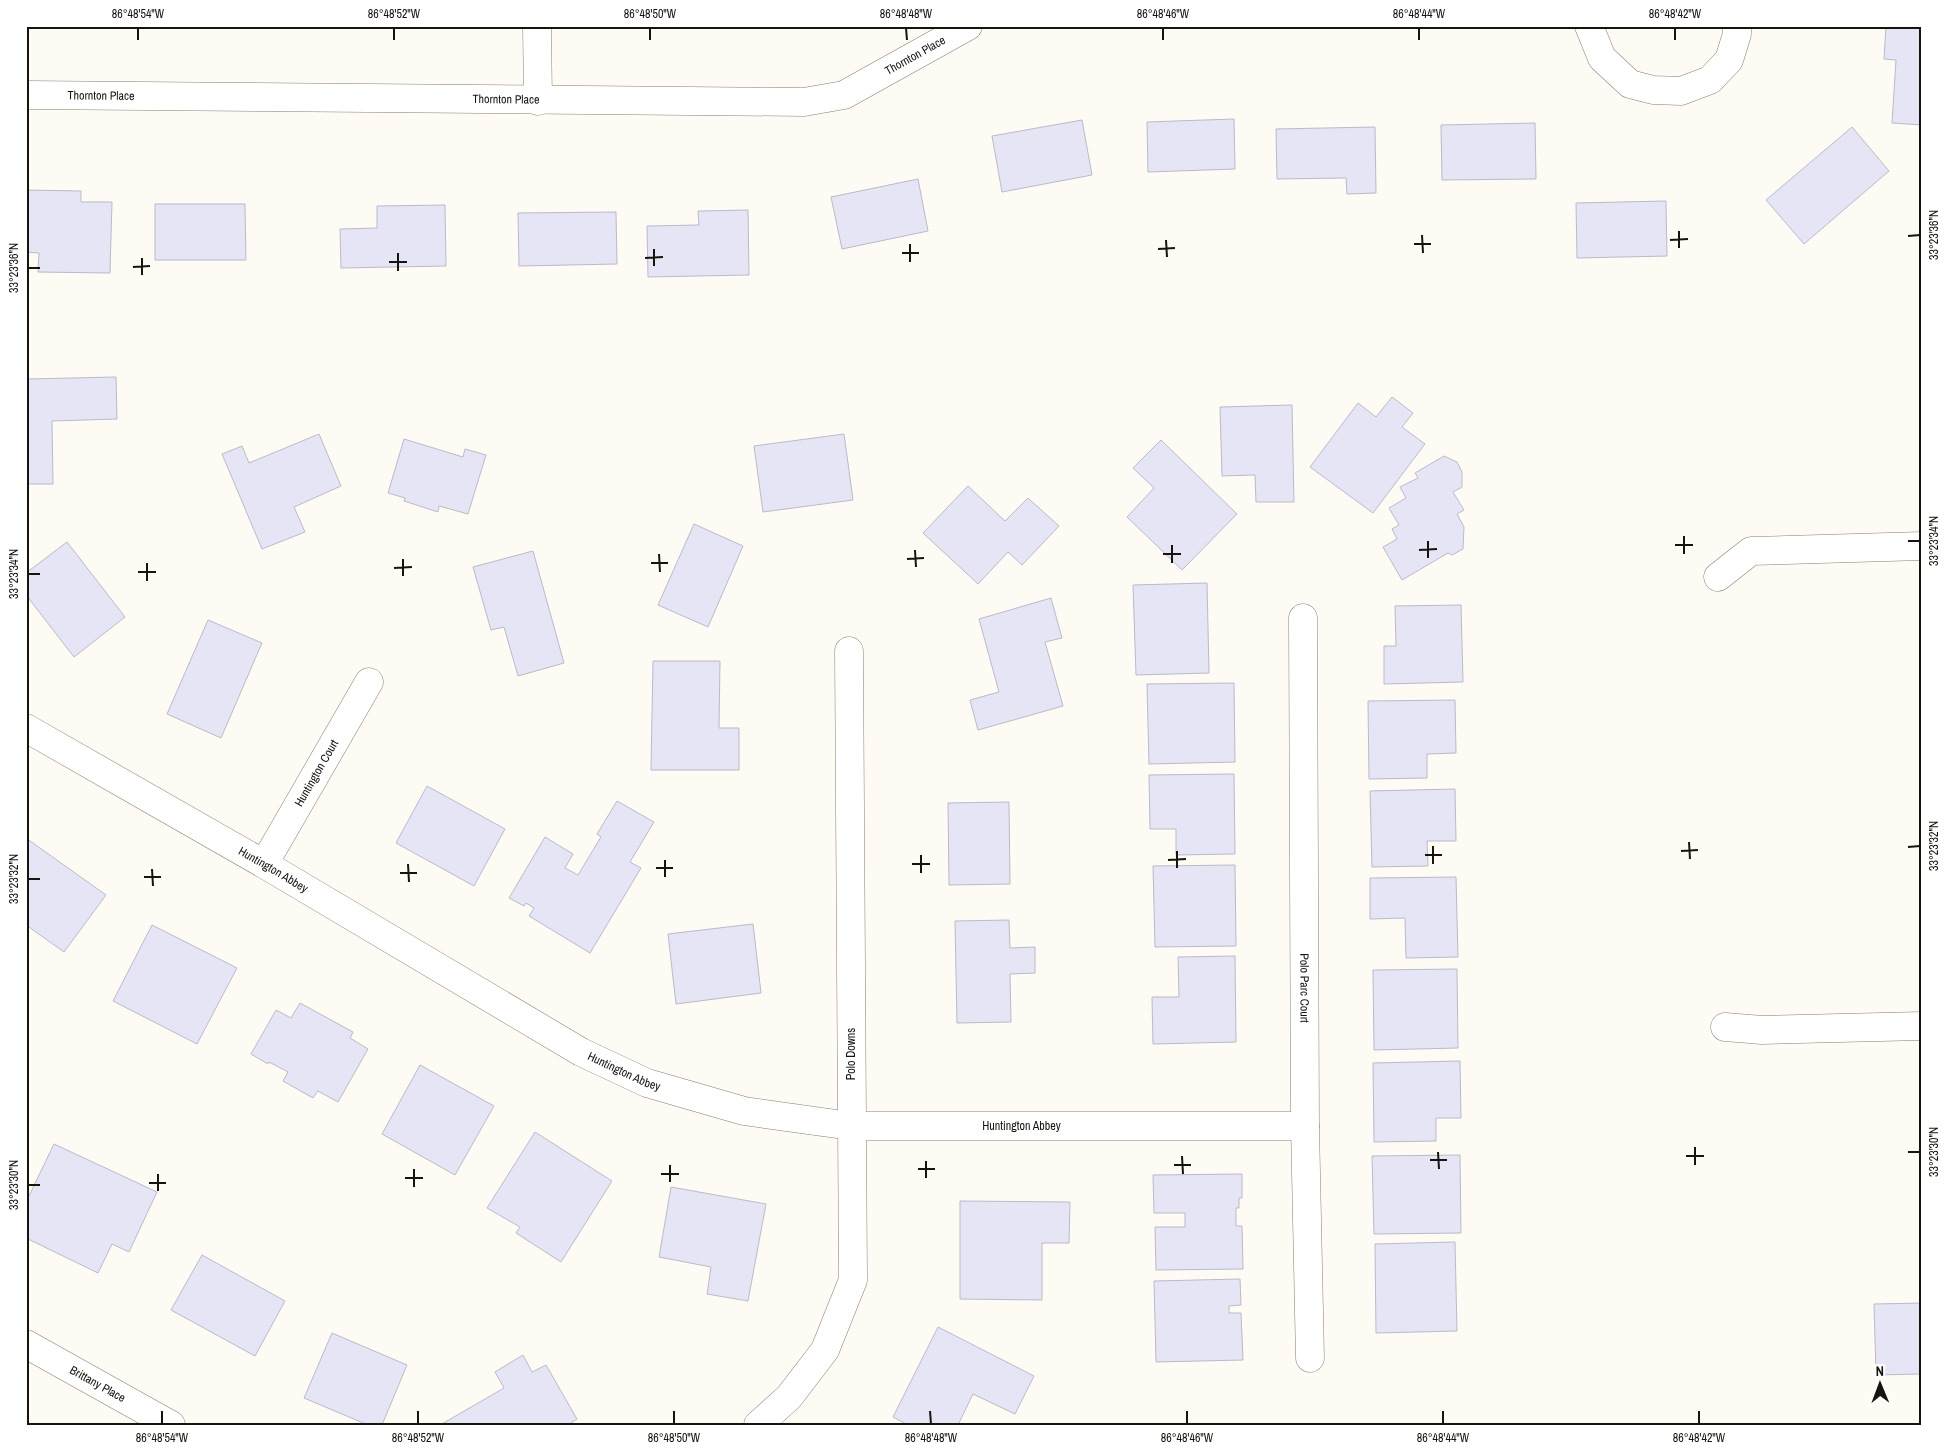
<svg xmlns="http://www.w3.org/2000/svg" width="1948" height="1451" font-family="'Archivo Narrow',sans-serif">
  <rect width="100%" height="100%" fill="#fefaf4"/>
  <path fill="#e6e5f6" stroke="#babaca" d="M1886 26H1922V125L1892 123 1896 60 1884 59Z
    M1234 119 1235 169 1148 172 1147 122Z
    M1082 120 1092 175 1002 192 992 136Z
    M1535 123 1536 179 1442 180 1441 125Z
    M1375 127 1376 193 1347 194 1346 178 1277 179 1276 129Z
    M1852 127 1889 171 1804 244 1766 200Z
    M918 179 928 231 842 249 831 197Z
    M26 190 81 191V202H112L110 273 38 272 39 253 26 252Z
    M1666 201 1667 256 1577 258 1576 203Z
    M155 204H245L246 260H155Z
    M445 205 446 266 341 268 340 229 377 228V206Z
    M748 210 749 275 648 277 647 226 699 225 698 211Z
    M616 212 617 264 519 266 518 213Z
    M116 377 117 419 52 421 53 484H26V379Z
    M1392 397 1413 413 1402 427 1425 444 1373 513 1310 467 1358 403 1376 417Z
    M1292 405 1294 502H1256L1255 475 1222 476 1220 407Z
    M319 434 341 486 294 507 305 532 262 549 222 454 242 446 249 463Z
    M844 434 853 500 763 512 754 446Z
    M404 439 463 457 465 449 486 455 468 514 439 506 438 512 404 501 405 498 388 493Z
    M1161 440 1237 514 1182 570 1127 517 1154 488 1133 468Z
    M1444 456 1457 462 1462 472V487L1453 492 1464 510 1457 514 1464 527 1463 549 1452 555 1448 553 1402 580 1383 547 1397 539 1392 529 1399 525 1389 508 1406 498 1400 487 1418 478 1415 473Z
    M968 486 1005 521 1028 498 1059 526 1022 565 1008 552 978 584 923 533Z
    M694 524 743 546 708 627 658 605Z
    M67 542 125 617 74 657 26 595V573Z
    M533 551 564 663 518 676 504 627 491 630 473 567Z
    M1207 583 1209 673 1136 675 1133 585Z
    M1051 598 1062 638 1045 642 1063 706 978 730 970 700 999 692 979 619Z
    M1461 605 1463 682 1384 684V646H1396L1395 606Z
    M208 620 262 643 221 738 167 714Z
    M653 661H720L719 728H739V770H651Z
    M1234 683 1235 762 1149 764 1147 684Z
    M1455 700 1456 753 1427 754V778L1369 779 1368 701Z
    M1234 774 1235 854 1176 855V829H1150L1149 775Z
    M427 786 505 829 474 886 396 843Z
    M1455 789 1456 841H1427L1428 866 1372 867 1370 791Z
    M617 801 654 822 630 862 641 868 590 953 529 916 534 908 526 903 524 906 509 898 545 837 573 854 565 868 578 875 601 837 597 834Z
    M1009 802 1010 884 949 885 948 803Z
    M26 838 106 895 64 952 26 925Z
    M1235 865 1236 946 1155 947 1153 866Z
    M1456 877 1458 957 1406 958 1405 918 1370 919V878Z
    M1009 920 1010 948 1035 947V973L1010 974 1011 1022 957 1023 955 921Z
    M753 924 761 993 676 1004 668 934Z
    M152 925 237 968 197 1044 113 1001Z
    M1235 956 1236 1042 1153 1044 1152 997H1179L1178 957Z
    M1457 969 1458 1048 1374 1050 1373 970Z
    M300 1003 353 1032 350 1038 368 1049 338 1102 318 1091 313 1098 283 1081 288 1072 269 1062 268 1064 251 1054 276 1010 291 1018Z
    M1460 1061 1461 1118H1436V1141L1374 1142 1373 1063Z
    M420 1065 494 1106 455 1175 382 1134Z
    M535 1132 612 1181 561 1262 516 1233 520 1227 487 1208Z
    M54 1144 157 1192 129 1252 112 1244 98 1273 26 1238V1202Z
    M1460 1155 1461 1233 1374 1234 1372 1156Z
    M1242 1174V1198H1239V1208H1236V1226H1242L1243 1269 1156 1270 1155 1227H1185V1213H1154L1153 1175Z
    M671 1187 766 1204 748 1301 707 1294 711 1267 659 1257Z
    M960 1201 1070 1202 1069 1243H1042V1300L960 1299Z
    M1455 1242 1457 1331 1376 1333 1375 1244Z
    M202 1255 285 1301 255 1356 171 1310Z
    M1240 1279 1241 1305 1229 1306V1313H1241L1243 1360 1156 1362 1154 1281Z
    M1922 1303V1374L1876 1375 1874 1304Z
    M938 1327 1034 1376 1015 1414 973 1394 958 1425H908L893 1417Z
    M332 1333 407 1365 382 1425H368L304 1398Z
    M523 1355 532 1372 546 1365 577 1419 568 1425H440L504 1388 495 1372Z"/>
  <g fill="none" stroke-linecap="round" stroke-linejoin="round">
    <defs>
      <g id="street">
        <path d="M537 26 538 101"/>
        <path d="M1589 26 1602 58 1630 84 1653 90 1681 91 1710 80 1729 60 1737 34V26"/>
        <path id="s1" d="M26 95 804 102 844 95 968 26"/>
        <path d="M1718 577 1751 551 1922 546"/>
        <path id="s2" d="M1303 618 1305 1126 1310 1358"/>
        <path id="s3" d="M26 728 264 864 581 1052 647 1083 744 1111 851 1126H1305"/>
        <path id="s4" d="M264 864 369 682"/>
        <path d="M1725 1027 1762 1030 1922 1026"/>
        <path id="s5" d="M26 1344 171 1425"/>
        <path d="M758 1425 789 1397 825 1350 853 1280 849 651"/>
      </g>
    </defs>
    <use href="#street" stroke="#888173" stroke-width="29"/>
    <use href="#street" stroke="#fff" stroke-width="28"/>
  </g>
  <path fill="none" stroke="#17140e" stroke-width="2" d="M138 28V40M394 28V40M650 28V40M906 28 907 40M1163 28V40M1419 28V40M1675 28V40M1679 231V248M1422 235 1423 253M1908 236 1920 235M1166 240 1167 257M1670 240 1688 239M910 244V262M1414 244H1431M654 249V266M1158 249 1175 248M398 253V271M902 253H919M142 258V275M645 258 663 257M389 262H407M133 267 150 266M28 268H40M1684 536V554M1428 541V558M1908 541H1920M1172 545V563M1675 545H1693M915 550 916 567M1419 550 1437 549M659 554 660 572M1163 554H1181M403 559V576M907 559 924 558M147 563V581M651 563H668M394 568 412 567M138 572H156M28 574H40M1689 842 1690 859M1433 846V864M1908 847 1920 846M1177 851V868M1681 851 1698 850M921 855V873M1425 855H1442M665 860V877M1168 860 1186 859M408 864 409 882M912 864H930M656 868H673M152 869 153 886M400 873H417M144 877H161M28 879H40M1695 1147V1165M1438 1152 1439 1169M1908 1152H1920M1182 1156 1183 1174M1686 1156H1704M1430 1160H1447M926 1161V1178M670 1165V1182M1174 1165H1191M414 1169V1187M918 1169H935M158 1174V1191M661 1174H679M405 1178H423M149 1183H166M28 1185H40M162 1411V1424M418 1411V1424M674 1411V1424M930 1411 931 1424M1187 1411V1424M1443 1411V1424M1699 1411V1424"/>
  <g text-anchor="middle" stroke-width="5" stroke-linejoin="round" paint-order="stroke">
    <g font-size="12" fill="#17140e" stroke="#fff">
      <text dy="4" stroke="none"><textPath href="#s1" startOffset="900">Thornton Place</textPath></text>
      <text dy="4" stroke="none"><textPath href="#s1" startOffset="75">Thornton Place</textPath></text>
      <text dy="4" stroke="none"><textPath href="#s1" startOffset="480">Thornton Place</textPath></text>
      <text dy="4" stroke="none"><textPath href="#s4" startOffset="105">Huntington Court</textPath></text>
      <text dy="4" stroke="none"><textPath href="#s3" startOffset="285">Huntington Abbey</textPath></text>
      <text dy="4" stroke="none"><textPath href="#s2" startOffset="370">Polo Parc Court</textPath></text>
      <text transform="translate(851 1054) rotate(-90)" y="4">Polo Downs</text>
      <text dy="4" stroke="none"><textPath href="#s3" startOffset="690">Huntington Abbey</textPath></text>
      <text dy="4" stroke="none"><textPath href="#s3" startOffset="1095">Huntington Abbey</textPath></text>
      <text dy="4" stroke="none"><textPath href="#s5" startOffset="82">Brittany Place</textPath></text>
    </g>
  </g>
  <rect width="1948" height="1451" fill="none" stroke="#ffffff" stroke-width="55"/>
  <g transform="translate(1880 1384) rotate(359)" stroke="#ffffff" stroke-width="4" paint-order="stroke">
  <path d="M0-4L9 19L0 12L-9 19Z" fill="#17140e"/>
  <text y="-8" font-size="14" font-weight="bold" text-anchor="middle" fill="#17140e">N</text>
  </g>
  <rect x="28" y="28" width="1892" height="1396" fill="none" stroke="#17140e" stroke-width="2"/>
  <g font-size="12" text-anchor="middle" fill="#17140e">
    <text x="138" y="18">86°48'54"W</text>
    <text x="394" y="18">86°48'52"W</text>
    <text x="650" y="18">86°48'50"W</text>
    <text x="906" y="18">86°48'48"W</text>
    <text x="1163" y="18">86°48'46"W</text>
    <text x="1419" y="18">86°48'44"W</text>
    <text x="1675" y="18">86°48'42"W</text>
    <text transform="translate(1934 235) rotate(-90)" y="4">33°23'36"N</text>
    <text transform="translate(14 268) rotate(-90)" y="4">33°23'36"N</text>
    <text transform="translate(1934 541) rotate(-90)" y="4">33°23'34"N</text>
    <text transform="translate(14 574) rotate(-90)" y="4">33°23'34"N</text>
    <text transform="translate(1934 846) rotate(-90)" y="4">33°23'32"N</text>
    <text transform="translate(14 879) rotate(-90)" y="4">33°23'32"N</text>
    <text transform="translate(1934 1152) rotate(-90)" y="4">33°23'30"N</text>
    <text transform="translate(14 1185) rotate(-90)" y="4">33°23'30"N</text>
    <text x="162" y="1442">86°48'54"W</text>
    <text x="418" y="1442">86°48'52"W</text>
    <text x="674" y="1442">86°48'50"W</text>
    <text x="931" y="1442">86°48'48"W</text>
    <text x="1187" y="1442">86°48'46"W</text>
    <text x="1443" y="1442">86°48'44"W</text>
    <text x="1699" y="1442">86°48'42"W</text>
  </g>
</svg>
